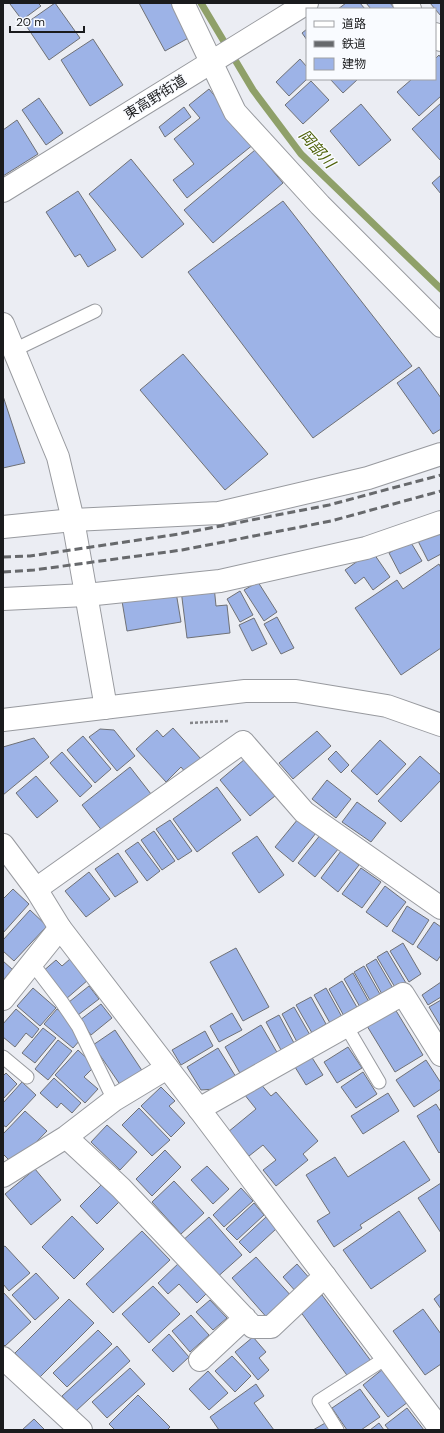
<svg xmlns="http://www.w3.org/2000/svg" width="444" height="1433" font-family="'DM Sans','Noto Sans JP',sans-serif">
  <rect width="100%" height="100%" fill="#ebedf3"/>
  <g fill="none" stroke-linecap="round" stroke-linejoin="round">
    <path stroke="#8fa069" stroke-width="7" d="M201 3 253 90 301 154 441 289"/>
  </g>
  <path fill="#9db3e7" stroke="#6f7176" d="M11 3H38L41 6 22 20 10 4Z
    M55 3 80 38 49 60 25 24Z
    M139 3H174L192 36 165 51Z
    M346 3H360L365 9H338Z
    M366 3H390L395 9H371Z
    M430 3H441V16L435 9Z
    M307 29V40L302 33Z
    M93 39 123 85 90 106 61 60Z
    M439 55 441 58V96L419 116 397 92 412 79H435V59Z
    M300 59 307 67V79L289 96 276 82Z
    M330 79H358L343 93Z
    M311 81 329 100 303 124 285 105Z
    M209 89 254 144 187 198 173 180 194 164 174 139 200 118 189 105Z
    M39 98 63 133 46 145 22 110Z
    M441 103V161L412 129Z
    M361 104 391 140 359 166 330 131Z
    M184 107 191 117 165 137 159 127Z
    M17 120 38 154 3 176V130Z
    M255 150 283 183 213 243 184 210Z
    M131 159 184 224 142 258 89 194Z
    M441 175V194L432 183Z
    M78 191 116 250 88 267 80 254 75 257 46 212Z
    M283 201 412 366 313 438 188 272Z
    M183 354 268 454 225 490 140 390Z
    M419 367 441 398V429L433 434 397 383Z
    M3 396 25 463 3 468Z
    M441 527V554L428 561 417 539Z
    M410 541 422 561 400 574 389 553Z
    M372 551 390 577 373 590 364 577 355 584 345 570Z
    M439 564 441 568V648L401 675 355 608 397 580 403 589Z
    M258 582 277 612 264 621 244 590Z
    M214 586 216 606 227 605 230 633 187 638 181 590Z
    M240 591 253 615 240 622 227 599Z
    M176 592 181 622 127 631 122 601Z
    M277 617 294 648 281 654 264 624Z
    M254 618 267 644 252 651 239 625Z
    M173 728 201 759 186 773 181 767 166 782 136 749 157 730 163 737Z
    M100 729 114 730 135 756 117 771 89 737Z
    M317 731 331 746 293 779 279 763Z
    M83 736 111 769 95 783 67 750Z
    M34 738 49 757 3 795V747Z
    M380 740 406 764 377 795 351 771Z
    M336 751 349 765 341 773 328 759Z
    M62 752 92 786 80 797 50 763Z
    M420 756 441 775V780L401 822 378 801Z
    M245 759 275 796 250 816 220 780Z
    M130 767 151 794 103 832 82 805Z
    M36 776 58 801 37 818 16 793Z
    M327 780 351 799 336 818 312 799Z
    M217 787 241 820 197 852 173 819Z
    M357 802 386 823 371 842 342 822Z
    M298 819 316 833 293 862 275 847Z
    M170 820 192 851 178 860 156 829Z
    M154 831 175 861 162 870 141 840Z
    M321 834 339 848 315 877 298 863Z
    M257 836 284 875 259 893 232 853Z
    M138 842 160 871 147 881 125 851Z
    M341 851 359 865 338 892 321 878Z
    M118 853 138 882 115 897 95 869Z
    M361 868 381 882 362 908 342 894Z
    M89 872 110 899 86 917 65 891Z
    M385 886 406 902 387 927 366 912Z
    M13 889 29 904 3 933V899Z
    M407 906 429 920 413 945 392 931Z
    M30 910 47 926 14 961 3 951V940Z
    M434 922 441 927V955L437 961 417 947Z
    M403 943 421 974 409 982 390 951Z
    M236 948 269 1007 243 1021 210 962Z
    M387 951 406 983 396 989 377 957Z
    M70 959 88 980 66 999 42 972 56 960 62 966Z
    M376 959 394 990 383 996 366 965Z
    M3 961 13 970 3 980Z
    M364 966 381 996 371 1002 354 972Z
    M353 973 369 1002 360 1007 344 979Z
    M342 981 358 1009 344 1016 329 989Z
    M441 982V997L428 1005 422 995Z
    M89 986 99 999 78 1015 69 1002Z
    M33 988 56 1008 40 1026 17 1006Z
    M326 988 342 1017 330 1023 314 995Z
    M311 997 326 1024 312 1033 296 1005Z
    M441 1000V1027L429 1007Z
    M101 1004 112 1018 91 1035 80 1020Z
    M294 1007 310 1035 297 1042 282 1014Z
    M16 1009 39 1029 32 1038 26 1033 15 1047 3 1037V1024Z
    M57 1009 72 1021 81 1039 73 1048 44 1024Z
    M395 1009 423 1055 395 1072 367 1026Z
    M232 1013 242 1030 219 1042 210 1026Z
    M279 1015 294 1043 281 1050 266 1022Z
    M261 1025 278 1054 241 1075 225 1047Z
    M43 1028 56 1038 35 1063 22 1053Z
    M115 1030 143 1072 121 1086 93 1045Z
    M205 1031 213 1046 181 1065 172 1050Z
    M58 1040 72 1051 48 1080 35 1069Z
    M348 1047 362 1068 337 1083 324 1062Z
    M218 1048 236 1077 215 1089 201 1090 187 1067Z
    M78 1050 95 1066 84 1077 98 1089 85 1103 55 1075Z
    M311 1056 323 1075 306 1085 295 1067Z
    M426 1060 441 1083V1089L414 1107 396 1080Z
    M363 1072 377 1094 356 1108 341 1087Z
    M6 1073 17 1084 3 1099V1076Z
    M54 1078 81 1103 72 1113 61 1103 57 1108 40 1093Z
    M22 1082 36 1095 6 1127 3 1125V1103Z
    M259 1082 271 1096 276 1092 318 1141 303 1154 308 1160 276 1186 263 1170 276 1160 263 1145 249 1156 228 1132 256 1109 244 1094Z
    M161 1087 175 1101 169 1106 185 1123 171 1137 141 1106Z
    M388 1093 399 1111 363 1134 351 1116Z
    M436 1104 441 1112V1151L439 1153 417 1116Z
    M139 1108 170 1140 152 1156 122 1125Z
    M25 1111 47 1131 14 1165 3 1154V1134Z
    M107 1125 137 1152 120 1170 91 1142Z
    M404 1141 430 1180 360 1225 362 1228 334 1247 317 1221 330 1213 306 1175 335 1157 348 1177Z
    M165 1150 181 1167 152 1196 136 1179Z
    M207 1166 229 1189 213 1204 191 1180Z
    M35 1169 61 1200 31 1225 5 1194Z
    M174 1181 204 1213 181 1234 152 1202Z
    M104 1182 122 1199 97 1224 80 1206Z
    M441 1183V1233L418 1198Z
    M241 1188 253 1201 224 1227 213 1215Z
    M254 1203 264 1215 237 1240 226 1229Z
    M399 1211 426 1251 371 1289 343 1250Z
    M72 1216 104 1249 74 1279 42 1247Z
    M209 1217 242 1255 214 1280 181 1242Z
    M266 1217 276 1229 250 1253 239 1242Z
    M142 1231 170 1260 113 1313 86 1284Z
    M5 1246 30 1273 9 1291 3 1284V1247Z
    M256 1257 293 1298 269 1320 232 1278Z
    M181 1261 209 1291 197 1303 179 1284 168 1294 158 1283Z
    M297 1264 311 1280 297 1293 283 1277Z
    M36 1273 59 1298 35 1320 12 1295Z
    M153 1286 180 1314 149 1343 122 1314Z
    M3 1292 31 1322 5 1346 3 1344Z
    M441 1293V1309L434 1299Z
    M322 1295 371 1361 349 1378 300 1311Z
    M69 1299 94 1323 39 1378 15 1353Z
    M210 1300 227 1318 213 1330 196 1312Z
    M423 1309 441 1334V1364L425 1375 393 1331Z
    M191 1315 209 1335 190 1352 172 1331Z
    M98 1330 112 1344 67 1387 53 1373Z
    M169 1334 189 1357 173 1372 152 1350Z
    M253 1337 266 1352 259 1358 269 1370 258 1380 235 1352Z
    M117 1346 130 1361 76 1411 62 1396Z
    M232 1356 251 1376 235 1392 215 1371Z
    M130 1368 145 1384 107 1418 92 1402Z
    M383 1369 408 1402 388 1417 363 1385Z
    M208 1371 228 1393 209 1410 189 1389Z
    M256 1384 264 1396 254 1403 274 1430H219L210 1417Z
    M360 1389 380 1417 361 1430H347L332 1408Z
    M138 1395 170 1427 167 1430H115L109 1424Z
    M407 1408 424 1430H389L385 1425Z
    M34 1419 45 1430H22Z
    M327 1422 332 1430H313Z
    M379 1423 384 1430H370Z"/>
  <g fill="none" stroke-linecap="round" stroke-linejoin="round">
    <defs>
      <path id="lane" d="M14 350 95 311
        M32 963 61 1001 78 1026 114 1100
        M346 1026 379 1082
        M3 1057 27 1077
        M337 1430 319 1401 386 1358"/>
      <path id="street" d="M183 3 235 112 320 205 441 326
        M404 3 410 9
        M435 34 441 40
        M3 527 73 520 219 513 368 478 441 454
        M3 599 86 595 220 581 366 548 441 522
        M36 889 243 742 304 812 441 908
        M3 999 60 928
        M199 1109 403 994 441 1055
        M66 1137 121 1188 253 1327H271L325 1276
        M3 1176 66 1137 114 1100 167 1068
        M3 1358 81 1430
        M200 1360 245 1318"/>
      <path id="secondary" d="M3 191 307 3
        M3 324 58 457 73 520 106 708
        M3 720 245 691H296L387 706 441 725
        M3 845 36 889 60 928 199 1109 441 1430"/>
    </defs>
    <use href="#lane" stroke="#989a9f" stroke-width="15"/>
    <use href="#street" stroke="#989a9f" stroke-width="24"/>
    <use href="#secondary" stroke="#989a9f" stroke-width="24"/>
    <path stroke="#85868a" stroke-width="2.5" stroke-dasharray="3 2" stroke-linecap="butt" d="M190 723 229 721"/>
    <use href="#lane" stroke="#fff" stroke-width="13"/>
    <use href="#street" stroke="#fff" stroke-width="22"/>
    <use href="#secondary" stroke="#fff" stroke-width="22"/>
    <path stroke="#67696c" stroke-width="3" stroke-dasharray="8 4" stroke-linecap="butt" d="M3 557 30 556 179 534 329 505 441 475
      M3 572 34 570 182 550 331 521 441 491"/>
  </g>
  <g text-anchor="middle" stroke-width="3" stroke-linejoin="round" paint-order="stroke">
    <g font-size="14" fill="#1a1b1d" stroke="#f9fbff">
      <text transform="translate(155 97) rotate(-32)" y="5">東高野街道</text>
    </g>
    <g font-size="15" font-style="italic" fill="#4d6006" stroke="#f9fbff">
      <text transform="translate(317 149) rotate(48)" y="5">岡部川</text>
    </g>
  </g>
  <rect width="444" height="1433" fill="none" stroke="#1a1b1d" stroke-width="8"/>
  <rect x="306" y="8" width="130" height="72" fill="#f9fbff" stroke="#a0a1a5"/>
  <rect x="314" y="21" width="20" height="6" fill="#ffffff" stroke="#a0a1a5"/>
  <text x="342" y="28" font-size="12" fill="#1a1b1d">道路</text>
  <rect x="314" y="41" width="20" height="6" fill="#67696c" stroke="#a0a1a5"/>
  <text x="342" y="48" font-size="12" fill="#1a1b1d">鉄道</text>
  <rect x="314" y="58" width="20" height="12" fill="#9db3e7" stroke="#a0a1a5"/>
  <text x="342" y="68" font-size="12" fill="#1a1b1d">建物</text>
  <path d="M10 26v6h74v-6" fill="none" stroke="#1a1b1d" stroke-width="2"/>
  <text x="16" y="26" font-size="12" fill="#1a1b1d" stroke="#f9fbff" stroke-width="3" paint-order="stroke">20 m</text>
</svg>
